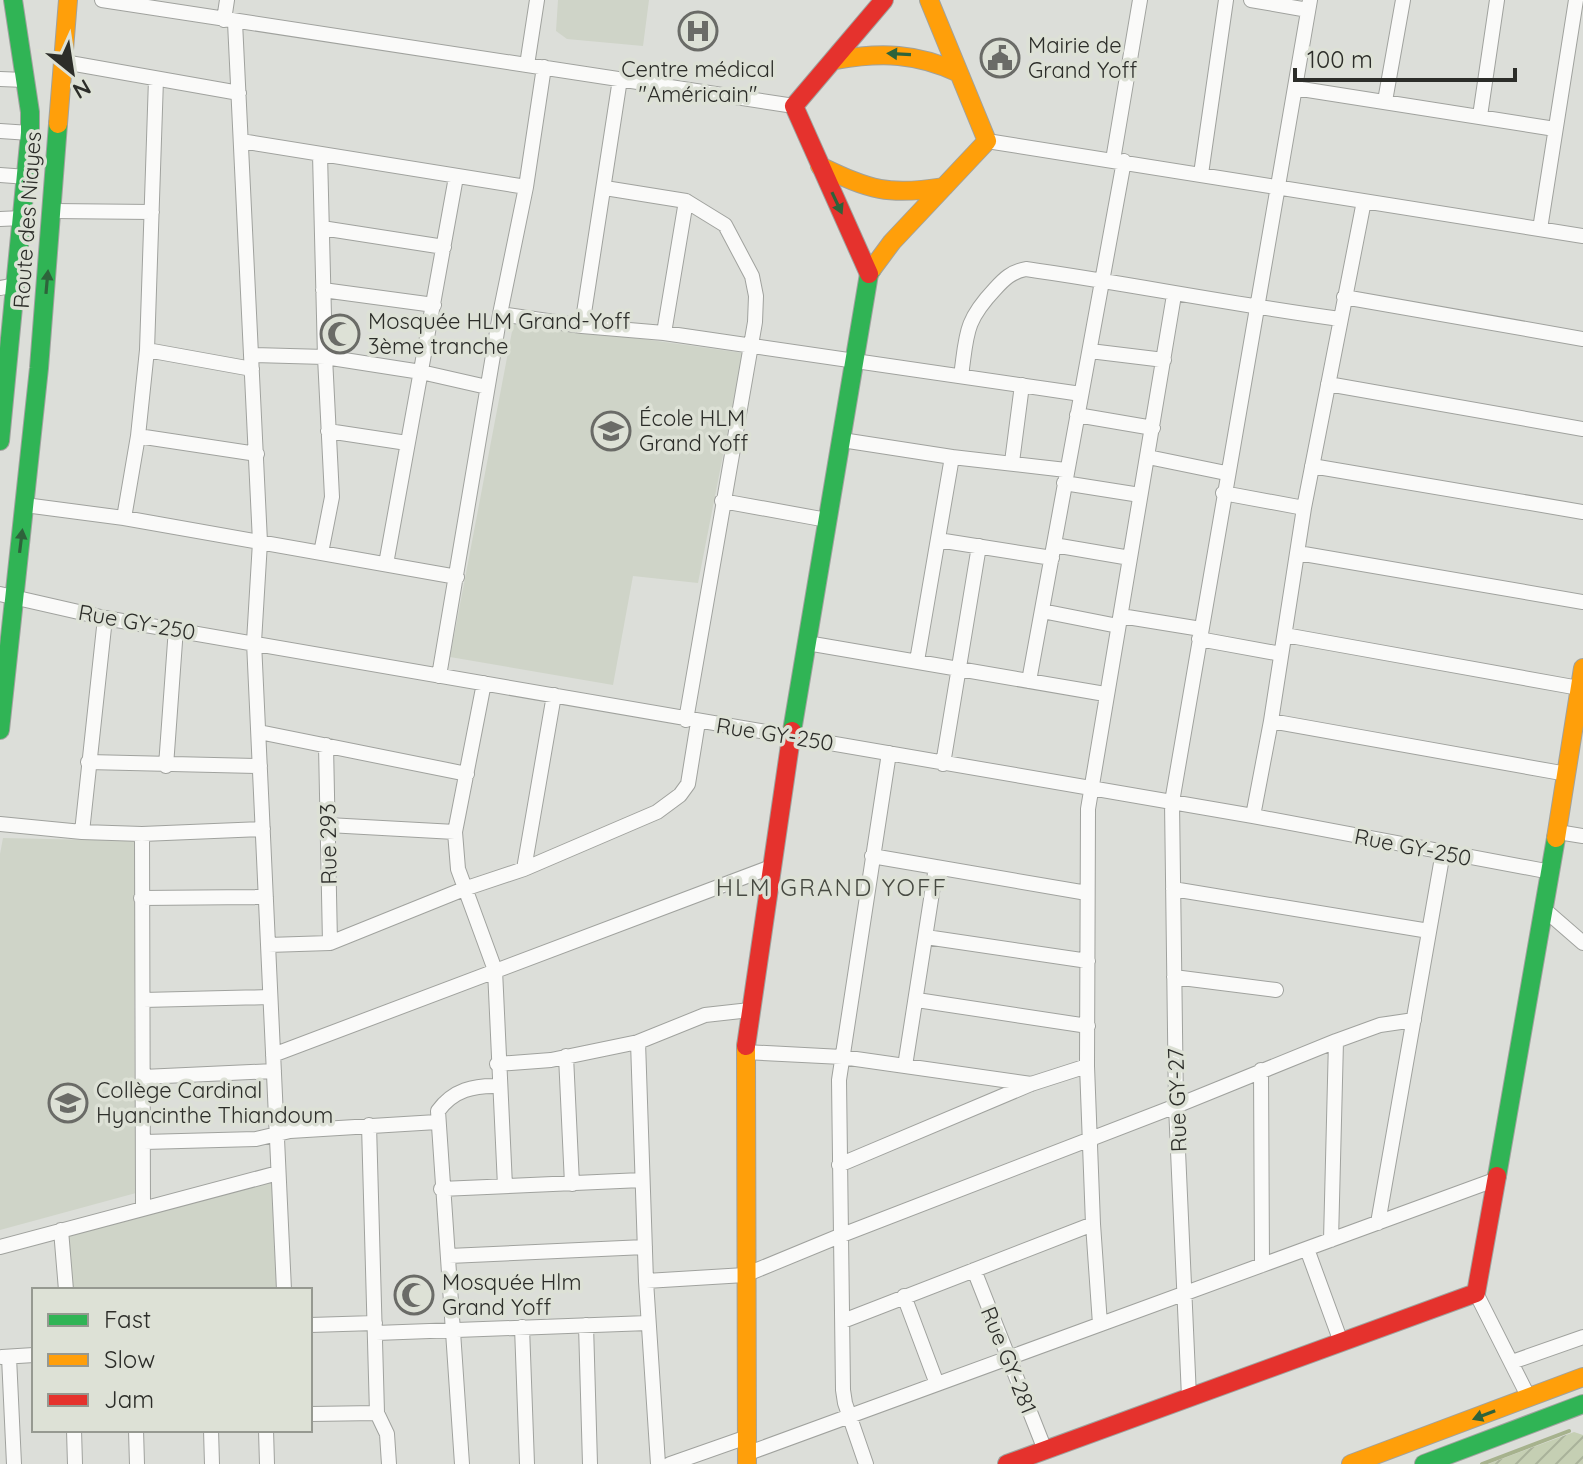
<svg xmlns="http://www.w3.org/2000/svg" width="1583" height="1464" font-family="Quicksand,sans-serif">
  <defs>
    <pattern id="garden-furrows" width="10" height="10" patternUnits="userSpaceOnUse" patternTransform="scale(2)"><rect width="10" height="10" fill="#c5cfb3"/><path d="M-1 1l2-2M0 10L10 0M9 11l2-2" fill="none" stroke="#a9b29a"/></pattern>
  </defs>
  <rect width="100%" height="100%" fill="#dcded9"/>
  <path fill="#cfd4c8" d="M558 0H649L643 46 567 39 556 31Z
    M514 321 743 353 698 583 633 576 613 685 450 657Z
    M3 838 138 841 134 1004 136 1193 0 1230V854Z
    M275 1178 280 1290H71L66 1234Z"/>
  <path fill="url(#garden-furrows)" d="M1574 1432 1583 1435V1464H1488Z"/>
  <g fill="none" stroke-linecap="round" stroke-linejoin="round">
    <path stroke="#a6b28d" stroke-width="4" d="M1482 1464 1569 1431"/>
    <defs>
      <path id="street" d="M102 0 794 106
        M1251 0 1308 10
        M224 20 227 0
        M235 22 260 542 254 642 284 1290
        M64 62 239 93
        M527 65 537 0
        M0 79 25 80
        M1295 88 1555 129
        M1385 101 1403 0
        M1480 116 1497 0
        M0 131 30 133
        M241 141 526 187
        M987 141 1583 236
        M320 154 325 357 332 497 321 553
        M1113 160 1140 0
        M1201 174 1226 0
        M0 175 27 177
        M605 188 686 201 725 225 752 276 756 296 755 322 686 720
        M53 211 152 212
        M0 219 22 218
        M322 228 444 247
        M1540 229 1576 0
        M0 288 16 285
        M323 290 434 305
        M1344 297 1583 339
        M500 314 582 326 664 333 1081 394
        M582 326 620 79
        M664 333 686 201
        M147 350 252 369
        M1090 351 1164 360
        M251 355 325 357 421 372 487 387
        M961 376C967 334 964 322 995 289 1004 279 1011 272 1026 269 1131 284 1235 305 1340 319
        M1328 384 1583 429
        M1077 415 1153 428
        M328 431 407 443
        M138 436 257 454
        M842 440 952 457 1066 470
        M1148 457 1226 473
        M1012 462 1022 385
        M1312 466 1583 512
        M1064 483 1140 495
        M1223 493 1304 508
        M722 501 827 520
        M25 505 124 518 457 577
        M124 518 138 436 147 350 156 79
        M938 540 1052 558
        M1054 545 1130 558
        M1298 553 1583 602
        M386 564 456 177
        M0 594 105 618 1253 816 1551 872
        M1042 611 1118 626
        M1121 616 1201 629
        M1285 635 1579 688
        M1199 639 1281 654
        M807 643 1105 694
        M917 661 952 457
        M439 676 500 314 526 187 544 67
        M1029 681 1124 161
        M484 683 455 832 458 869 495 970 505 1186
        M1271 721 1567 774
        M259 732 467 774
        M326 745 330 943
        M88 762 260 766
        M943 764 979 546
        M166 766 176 628
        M1253 816 1271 721 1304 508 1364 201
        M0 824 82 832 142 834 263 829
        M328 825 455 832
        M82 832 105 618
        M1558 832 1583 836
        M142 834 143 1207
        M872 856 1087 893
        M524 869 554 695
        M1173 889 1429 931
        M141 898 266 897
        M1545 910 1583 943
        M926 937 1088 961
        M268 945 330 943 464 889 524 869 657 812 680 795 688 784 698 722
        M1174 977 1276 990
        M143 1000 270 997
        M917 1000 1088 1026
        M638 1042 646 1281 658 1464
        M745 1052 842 1057 1031 1084
        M273 1055 771 867
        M566 1056 572 1184
        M497 1064 551 1060 638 1042 705 1015 750 1010
        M905 1066 936 867
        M1261 1070 1262 1265
        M143 1077 274 1071
        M369 1125 377 1413 387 1434 389 1464
        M144 1142 256 1139 290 1131 437 1122
        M839 1165 1031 1084 1087 1066
        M441 1189 642 1180
        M1378 1223 1443 852
        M61 1230 66 1290
        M1331 1240 1336 1041
        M0 1247 278 1173
        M1307 1249 1341 1342
        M449 1256 645 1247
        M974 1270 1045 1450
        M646 1281 745 1275 842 1235 1176 1106 1336 1041 1380 1025 1414 1020
        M1476 1293 1529 1398
        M904 1296 937 1384
        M843 1321 1093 1224
        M1100 1324 1093 1224 1087 1066 1088 809 1174 295
        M310 1325 375 1323
        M586 1325 590 1464
        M522 1327 527 1464
        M376 1333 648 1323
        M2 1357 34 1355
        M9 1357 14 1464
        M1512 1362 1583 1337
        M1189 1397 1176 1106 1172 802 1310 0
        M310 1414 377 1413
        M74 1430 75 1464
        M136 1430 137 1464
        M211 1430 212 1464
        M266 1430 267 1464
        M746 1454 1497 1179
        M462 1464 438 1111C453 1090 474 1085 499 1086
        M670 1464 747 1437
        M866 1464 845 1403 843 1390 839 1080 889 753"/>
      <path id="fast" d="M0 441 30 133V112L13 0
        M0 730 39 368 58 124
        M792 731 869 274 872 269
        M1497 1176 1556 838
        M1424 1464 1583 1404"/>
      <path id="slow" d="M836 60C881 52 917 53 959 73
        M58 124 68 0
        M820 166C870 190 888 196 944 187
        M872 269 892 242 987 141 929 0
        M1556 838 1583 668
        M746 1046 747 1464
        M1351 1464 1583 1377"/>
      <path id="jam" d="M869 274 794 106 884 0
        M746 1046 792 731
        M1007 1464 1476 1293 1497 1176"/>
    </defs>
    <use href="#street" stroke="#a0a29e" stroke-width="16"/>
    <use href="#fast" stroke="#a0a29e" stroke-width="20"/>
    <use href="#slow" stroke="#a0a29e" stroke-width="20"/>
    <use href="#jam" stroke="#a0a29e" stroke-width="20"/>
    <use href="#street" stroke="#fafaf9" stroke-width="14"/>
    <use href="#fast" stroke="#30b455" stroke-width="18"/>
    <use href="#slow" stroke="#ff9f0a" stroke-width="18"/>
    <use href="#jam" stroke="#e5322d" stroke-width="18"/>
  </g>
  <defs><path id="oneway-solid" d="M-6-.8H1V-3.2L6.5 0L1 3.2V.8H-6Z" transform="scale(2)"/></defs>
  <g fill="#2e633b">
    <use href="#oneway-solid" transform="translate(899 54) rotate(-177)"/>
    <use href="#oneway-solid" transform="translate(837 203) rotate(65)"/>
    <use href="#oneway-solid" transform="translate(47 282) rotate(-85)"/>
    <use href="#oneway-solid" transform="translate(21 541) rotate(-83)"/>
    <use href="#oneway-solid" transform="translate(1484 1415) rotate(159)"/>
  </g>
  <defs>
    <symbol id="hospital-ring" viewBox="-11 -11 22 22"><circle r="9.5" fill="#dde1d6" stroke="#6a6b67" stroke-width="1.5"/><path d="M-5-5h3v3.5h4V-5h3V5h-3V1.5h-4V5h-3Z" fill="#6a6b67"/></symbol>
    <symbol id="civic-ring" viewBox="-11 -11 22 22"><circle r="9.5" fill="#dde1d6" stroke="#6a6b67" stroke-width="1.5"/><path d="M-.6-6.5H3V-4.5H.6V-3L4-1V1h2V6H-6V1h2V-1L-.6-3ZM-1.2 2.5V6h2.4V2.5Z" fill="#6a6b67"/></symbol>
    <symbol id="mosque-ring" viewBox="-11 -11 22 22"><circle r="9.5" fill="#dde1d6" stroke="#6a6b67" stroke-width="1.5"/><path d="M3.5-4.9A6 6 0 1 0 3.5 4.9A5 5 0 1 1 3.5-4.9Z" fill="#6a6b67"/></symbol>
    <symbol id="school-ring" viewBox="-11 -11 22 22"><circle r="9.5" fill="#dde1d6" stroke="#6a6b67" stroke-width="1.5"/><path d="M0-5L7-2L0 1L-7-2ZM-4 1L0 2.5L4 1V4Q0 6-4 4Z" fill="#6a6b67"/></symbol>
    <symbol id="university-ring" viewBox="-11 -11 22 22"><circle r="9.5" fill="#dde1d6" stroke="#6a6b67" stroke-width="1.5"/><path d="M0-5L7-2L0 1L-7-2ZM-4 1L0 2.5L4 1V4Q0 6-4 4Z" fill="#6a6b67"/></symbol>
  </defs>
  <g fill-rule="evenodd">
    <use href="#hospital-ring" x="676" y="9" width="44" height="44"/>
    <use href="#civic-ring" x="978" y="36" width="44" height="44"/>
    <use href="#mosque-ring" x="318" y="312" width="44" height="44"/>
    <use href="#school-ring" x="589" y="409" width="44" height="44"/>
    <use href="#university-ring" x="46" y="1081" width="44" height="44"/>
    <use href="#mosque-ring" x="392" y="1273" width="44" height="44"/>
  </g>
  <g text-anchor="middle" stroke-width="7" stroke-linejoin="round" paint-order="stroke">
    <g font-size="22" fill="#2c2d29" stroke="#dde1d6" text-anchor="start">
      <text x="1028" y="53">Mairie de<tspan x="1028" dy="25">Grand Yoff</tspan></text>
      <text x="698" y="77" text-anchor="middle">Centre médical<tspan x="698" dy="25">"Américain"</tspan></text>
      <text x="368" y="329">Mosquée HLM Grand-Yoff<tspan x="368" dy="25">3ème tranche</tspan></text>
      <text x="639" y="426">École HLM<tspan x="639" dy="25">Grand Yoff</tspan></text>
      <text x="96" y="1098">Collège Cardinal<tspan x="96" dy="25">Hyancinthe Thiandoum</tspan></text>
      <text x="442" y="1290">Mosquée Hlm<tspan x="442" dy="25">Grand Yoff</tspan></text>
    </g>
    <g font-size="22" fill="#2c2d29" stroke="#dde1d6">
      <text transform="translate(27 220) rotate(-86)" y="8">Route des Niayes</text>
      <text transform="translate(137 622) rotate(10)" y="8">Rue GY-250</text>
      <text transform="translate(775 734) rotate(9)" y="8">Rue GY-250</text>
      <text transform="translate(328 844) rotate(-91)" y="8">Rue 293</text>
      <text transform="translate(1413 847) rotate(11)" y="8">Rue GY-250</text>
      <text transform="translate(1177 1100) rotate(-92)" y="8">Rue GY-27</text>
      <text transform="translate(1009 1360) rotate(68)" y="8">Rue GY-281</text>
    </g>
    <g font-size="24" letter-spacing="2" fill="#474a42" stroke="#dde1d6">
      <text x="832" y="896">HLM GRAND YOFF</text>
    </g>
  </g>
  <rect x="32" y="1288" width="280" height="144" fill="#dde1d6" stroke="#969991" stroke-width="2"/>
  <rect x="48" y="1314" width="40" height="12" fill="#30b455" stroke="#969991" stroke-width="2"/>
  <text x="104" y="1328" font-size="24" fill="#2c2d29">Fast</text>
  <rect x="48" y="1354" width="40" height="12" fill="#ff9f0a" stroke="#969991" stroke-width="2"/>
  <text x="104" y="1368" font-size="24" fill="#2c2d29">Slow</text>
  <rect x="48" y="1394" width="40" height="12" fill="#e5322d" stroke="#969991" stroke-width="2"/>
  <text x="104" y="1408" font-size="24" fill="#2c2d29">Jam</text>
  <g transform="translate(72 72) rotate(150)" stroke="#dde1d6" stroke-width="6" paint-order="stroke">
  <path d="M0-6L14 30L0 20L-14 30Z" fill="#2c2d29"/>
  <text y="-12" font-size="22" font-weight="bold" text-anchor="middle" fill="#2c2d29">N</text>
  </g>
  <path d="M1295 68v12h220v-12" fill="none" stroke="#2c2d29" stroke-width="4"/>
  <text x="1307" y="68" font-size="24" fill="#2c2d29" stroke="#dde1d6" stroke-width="6" paint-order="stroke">100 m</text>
</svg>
